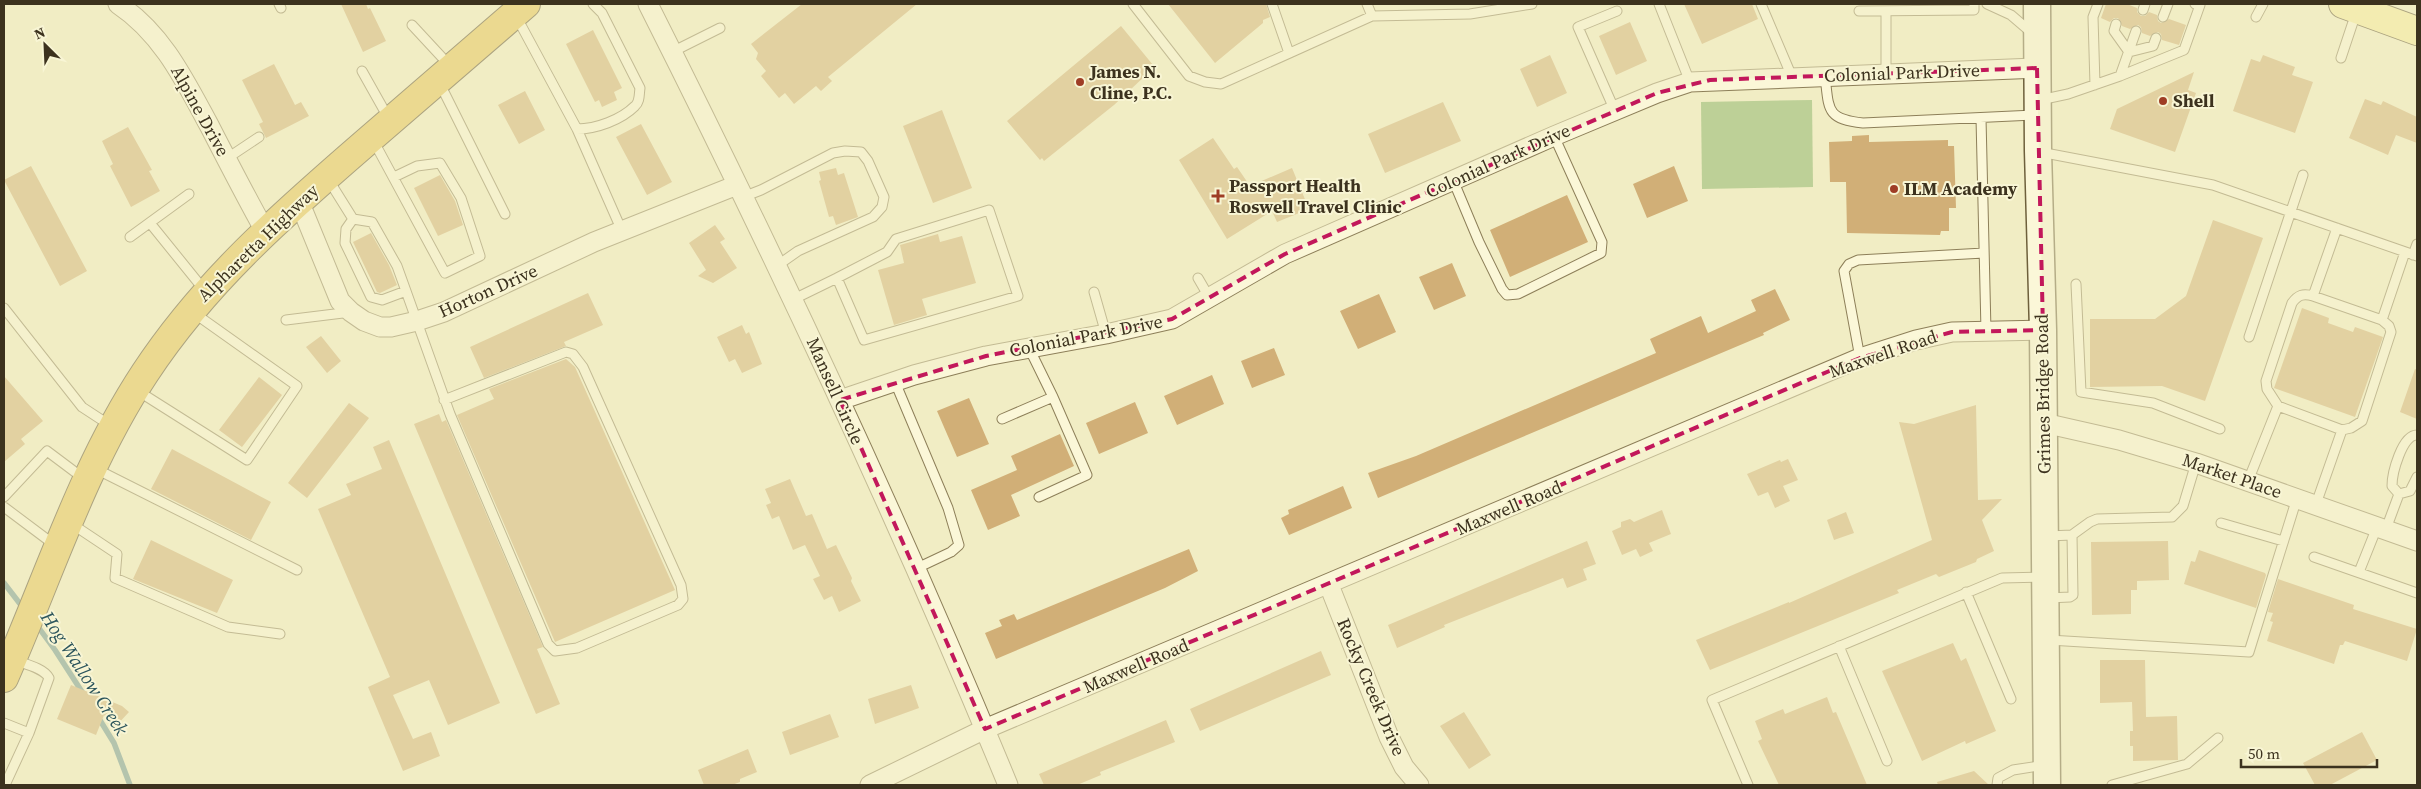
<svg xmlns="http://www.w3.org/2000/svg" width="2421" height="789" font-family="'Source Serif 4',serif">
  <rect width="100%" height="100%" fill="#f1edc4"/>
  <path fill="#bdd097" d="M1812 100 1813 187 1702 189 1701 102Z"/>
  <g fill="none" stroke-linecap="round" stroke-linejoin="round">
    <path stroke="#6c9391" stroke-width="5.5" d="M4 583 24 609
      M36 624 55 650 84 695
      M98 717 114 743 130 785"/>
  </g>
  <path fill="#d1af77" d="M341 4H366L368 9 370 8 386 41 363 52Z
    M802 4H917L828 77 832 81 821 91 816 86 794 104 785 93 779 98 761 76 766 71 756 59 758 53 751 44Z
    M1168 4H1266L1270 17 1263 20V23L1215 63Z
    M1684 4H1752L1758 19 1702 44Z
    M2106 4H2127L2137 8V12L2141 16H2145L2149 12 2157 15 2158 21 2161 23 2169 19 2186 25 2179 45 2162 40 2161 34 2158 32 2150 36 2142 33 2141 27 2138 25 2130 29 2122 26 2118 18H2114L2110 22 2101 18Z
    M1630 22 1647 61 1616 75 1599 36Z
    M1121 26 1153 65 1143 73 1145 76 1114 105 1044 161 1042 158 1040 160 1007 121Z
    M593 30 622 88 614 92 617 100 602 107 599 100 595 102 566 44Z
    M1550 55 1567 93 1537 107 1520 69Z
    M2263 55 2295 67 2292 75 2313 82 2295 133 2233 111 2251 59 2260 62Z
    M274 64 295 105 301 102 309 116 266 138 259 124 263 122 242 80Z
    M2194 72 2188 90 2196 93 2175 152 2110 129 2117 109Z
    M525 91 545 130 519 144 498 105Z
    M2365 99 2381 105 2383 101 2417 117V143L2396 135 2388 155 2349 138Z
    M1443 102 1461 141 1385 173 1368 134Z
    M942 110 972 188 933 203 903 126Z
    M641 124 672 182 647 195 616 137Z
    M128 127 152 170 149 171 160 191 131 207 110 166 113 164 102 141Z
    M1869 135V142L1948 140V146H1954L1956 208H1949V231H1941L1940 235 1847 233 1846 182H1830L1829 142 1852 141V136Z
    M1213 138 1234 169 1237 167 1250 186 1292 168 1309 209 1277 222 1272 211 1227 239 1179 160Z
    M31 166 87 271 60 286 4 180Z
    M1674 166 1688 201 1647 218 1633 184Z
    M836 168 838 175 844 173 858 217 836 225 833 216 829 217 819 181 821 180 819 172Z
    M440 175 455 201 463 225 438 236 414 188Z
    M1567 195 1588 242 1510 277 1490 230Z
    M2213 220 2263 238 2205 401 2162 386 2090 387V319H2155L2186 296Z
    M715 225 725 239 720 242 737 268 713 283 698 276 706 270 689 243Z
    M371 233 389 265 397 285 380 293 377 292 353 242Z
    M938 234 940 242 962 236 976 283 922 299 927 315 894 325 878 270 904 263 900 245Z
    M1452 263 1466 296 1434 310 1419 277Z
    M1775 289 1790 320 1763 333 1764 335 1378 498 1368 473 1416 456 1656 353 1650 339 1701 316 1708 333 1756 311 1751 300Z
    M588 293 603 325 564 342 566 346 484 378 470 347Z
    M1379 294 1396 332 1358 349 1340 311Z
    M2302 308 2329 318 2328 323 2353 332 2355 327 2383 337 2355 417 2274 388Z
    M742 325 746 334 749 332 762 364 742 373 735 359 729 362 717 337Z
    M321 336 341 361 327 373 306 347Z
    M1274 348 1285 375 1252 388 1241 361Z
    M566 359 575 367 675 590 555 642 457 415 494 399 489 389Z
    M2415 369 2417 370V419L2400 412Z
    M1212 375 1224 404 1177 425 1164 396Z
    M4 376 43 421 21 439 25 444 4 462Z
    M259 377 282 395 242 447 219 430Z
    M969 398 989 444 957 457 937 411Z
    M1135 402 1148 433 1099 454 1086 423Z
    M349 403 369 418 307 498 288 483Z
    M1976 405 1978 500 2002 499 1982 520 1994 551 1977 559 1976 562 1939 577 1936 574 1897 590 1899 593 1710 670 1696 640 1789 602V603L1932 540 1899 422 1914 424Z
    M439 414 442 422 446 420 543 647 537 649 560 704 536 714 414 424Z
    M1060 434 1074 466 1011 495 1020 516 988 530 971 490 1017 470 1011 456Z
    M389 440 500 703 448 725 429 680 393 695 413 739 431 732 440 756 403 771 368 687 390 677 318 509 351 495 346 484 382 469 373 447Z
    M172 449 271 502 251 540 151 489Z
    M1788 459 1798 480 1783 486 1790 501 1775 508 1768 492 1758 496 1747 474 1780 460 1781 462Z
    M790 479 806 516 812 514 827 549 836 545 852 578 851 581 861 601 839 612 832 596 824 600 813 579 820 576 805 545 793 550 779 516 772 519 766 505 771 503 765 489Z
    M1343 486 1352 508 1289 535 1281 518 1289 514 1288 510Z
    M1662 510 1671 534 1649 543 1653 551 1640 557 1636 549 1622 555 1612 531 1621 527V522L1630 519 1634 522Z
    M1846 512 1854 533 1834 540 1827 520Z
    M151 540 233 580 217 613 133 579Z
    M1587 541 1596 564 1583 569 1587 580 1567 588 1563 578 1444 625 1445 627 1397 648 1388 625Z
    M2168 541 2169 580 2137 581V590H2131V614L2092 615 2091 542Z
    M1189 549 1198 571 1165 588 996 659 985 633 1002 626 999 620 1014 614 1017 620Z
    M2199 550 2265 573 2266 575 2256 608 2184 584 2191 561 2195 562Z
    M2278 579 2354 605 2353 609 2417 629 2407 661 2345 641 2343 645H2340L2334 664 2267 641 2273 622 2270 621 2273 613 2268 612Z
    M1953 643 1961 661 1966 658 1996 731 1966 744 1965 741 1922 761 1882 671Z
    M1321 651 1331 675 1200 731 1190 709Z
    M2100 660H2145L2146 717 2177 716 2178 760 2133 761V746H2130V731H2133L2132 702 2100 703Z
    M71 685 122 706 129 712 116 726 104 715 96 735 57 719Z
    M911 685 919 708 875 724 868 699Z
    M1827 697 1833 713 1836 712 1867 785H1779L1758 741 1762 739 1755 721 1783 709 1785 714Z
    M1464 712 1491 755 1469 769 1440 726Z
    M830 714 839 737 790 755 782 732Z
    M1166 720 1175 742 1100 772 1101 775 1077 785H1044L1039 774Z
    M2362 732 2377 760 2330 785H2315L2303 763Z
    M748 749 757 772 740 779V782L732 785H704L698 770Z
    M1974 771 1989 785H1938L1937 782Z"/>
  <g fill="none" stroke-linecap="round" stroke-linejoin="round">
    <defs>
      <path id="lane" d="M279 4 281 8
        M1133 4 1189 76 1205 82 1221 84 1372 16 1470 14 1532 4
        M1272 4 1289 53
        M1367 4 1372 16
        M1659 4 1690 82
        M1761 4 1792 77
        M1987 4 2011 15 2032 33
        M2143 10 2145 4
        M1859 11 1974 10V4
        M516 16 577 129 622 231
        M2163 17 2168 4
        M2256 17 2263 4
        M2116 24 2114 31 2129 52
        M412 25 450 66
        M672 52 720 28
        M2129 52 2153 46 2156 38
        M2341 58 2356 13
        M362 71 389 119
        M1886 73V11
        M1825 76C1829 110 1826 119 1863 123L2036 115
        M2120 76 2184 50 2200 5 2195 4
        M439 82 505 214
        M2095 85 2093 17 2098 4
        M2040 100 2068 94 2120 76 2136 31
        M1615 111 1578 27 1617 11
        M1981 118 1986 331
        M577 129C596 129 621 120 635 106 640 102 639 94 640 88L602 13 593 4
        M373 140 445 273 480 256 461 198 440 163 417 166 394 177
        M2040 152 2213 185 2417 256
        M226 159 259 137
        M328 179 353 219 346 229 345 243 371 297 382 300 406 291 397 266 372 222 353 219
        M1453 180 1479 242 1502 289 1507 295 1518 294 1601 253 1602 242 1554 136
        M743 197 761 190 833 153 845 151 861 152 868 161 884 197 882 207 873 217 798 251 778 265
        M150 223 205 291
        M130 237 189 194
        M2413 255 2417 244
        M1198 278 1209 297
        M2076 284 2081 392 2153 403 2220 429
        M406 291C421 332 435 373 450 414L548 644 555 651 577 648 678 605 683 599 681 585 583 367 573 354 566 352 444 400
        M1094 292 1106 334
        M2313 296 2382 320 2405 252
        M794 299 837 278 864 340 1018 296 989 210 896 239 887 252 837 278
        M4 308 82 407 111 426
        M286 320 351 312
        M2249 337 2303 175
        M1860 358 1844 271 1849 264 1858 260 1984 253
        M895 382 948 508 959 545 951 552 915 569
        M138 391 247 460 297 386 194 313
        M2278 406 2342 430 2316 504
        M1002 419 1053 397 1029 348
        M2342 430 2351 428 2362 421 2391 332 2389 326 2382 320
        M96 469 297 570
        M2248 481 2278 406 2267 389 2266 381 2292 303C2298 295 2303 293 2313 296L2337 228
        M2399 494 2392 486C2392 473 2402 435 2417 435
        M2399 494 2410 491 2417 477
        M4 497 47 451 83 478
        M1039 497 1087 475 1053 397
        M4 507 56 546
        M2221 523 2283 541
        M72 524 117 554 115 578 228 627 280 634
        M2386 529 2399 494
        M2072 535 2090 522 2097 519 2172 517 2183 506 2196 463
        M2048 536 2072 535 2073 595 2070 597 2048 598
        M2314 557 2417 593
        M2359 572 2377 527
        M1966 592 2011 699
        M2049 640 2249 652 2297 498
        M1839 646 1887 761
        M4 723 29 733
        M5 785 29 733 49 678C44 668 25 664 14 660
        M1748 785 1712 700 2002 578 2044 577
        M1997 785 1998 778 2013 770 2045 765
        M2112 785 2187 764 2218 738"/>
      <path id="street" d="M118 4C163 34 185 81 210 127 228 162 246 197 265 231
        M648 4C777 260 899 520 1008 785
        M299 201 340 301 351 312 364 321 380 327H391L417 321 444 312 594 242 737 185
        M840 400 914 375 986 356 1106 334 1172 319 1285 254 1554 136 1657 93 1690 82 2037 68
        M2044 423 2119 440 2196 463 2417 541
        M1329 585 1389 737 1404 767 1419 785
        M870 785 985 729 1860 358 1916 340 1952 332 2043 330"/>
      <path id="secondary" d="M2037 4 2038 151 2043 330 2047 785"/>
      <path id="primary" d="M2343 4 2417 31"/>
      <path id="highway" d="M4 678C49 576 83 467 145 373 205 282 282 215 364 144 418 98 472 51 526 4"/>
    </defs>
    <use href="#lane" stroke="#8d7f59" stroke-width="11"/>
    <use href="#street" stroke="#8d7f59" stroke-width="21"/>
    <use href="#secondary" stroke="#6e603c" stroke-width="29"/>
    <use href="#primary" stroke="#5a4b2d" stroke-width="30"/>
    <use href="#highway" stroke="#5a4b2d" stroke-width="30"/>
    <use href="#lane" stroke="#fbf7d8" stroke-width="9"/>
    <use href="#street" stroke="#fbf7d8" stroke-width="19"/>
    <use href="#secondary" stroke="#fbf7d8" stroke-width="26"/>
    <use href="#primary" stroke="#f6ec9a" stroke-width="28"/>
    <use href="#highway" stroke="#e4c250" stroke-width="28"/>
  </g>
  <path d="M0 0H2421V789H0ZM2037 68 2043 330 1952 332 1860 358 985 729 840 400 986 356 1172 319 1285 254 1657 93 1710 80Z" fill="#f1edc4" fill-opacity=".55" fill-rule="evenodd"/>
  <path fill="none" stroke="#c2185b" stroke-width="4" stroke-dasharray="10 6" stroke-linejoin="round" d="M2037 68 2043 330 1952 332 1860 358 985 729 840 400 986 356 1172 319 1285 254 1657 93 1710 80Z"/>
  <g fill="#9f3d25" stroke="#f8f5d4" stroke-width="2">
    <circle cx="1080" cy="82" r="5"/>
    <circle cx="2163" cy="101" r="5"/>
    <circle cx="1894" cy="189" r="5"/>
    <path d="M1215.5 188.5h5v5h5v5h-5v5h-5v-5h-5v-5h5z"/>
  </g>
  <g text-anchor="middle" stroke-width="4" stroke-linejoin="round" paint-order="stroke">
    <g font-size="18" font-weight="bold" fill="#3c321e" stroke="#f8f5d4" text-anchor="start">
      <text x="1090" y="78">James N.<tspan x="1090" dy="21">Cline, P.C.</tspan></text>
      <text x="2173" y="107">Shell</text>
      <text x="1229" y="192">Passport Health<tspan x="1229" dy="21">Roswell Travel Clinic</tspan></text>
      <text x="1904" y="195">ILM Academy</text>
    </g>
    <g font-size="18" fill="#3c321e" stroke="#f8f5d4">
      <text transform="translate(1902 73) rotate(-2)" y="6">Colonial Park Drive</text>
      <text transform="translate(200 111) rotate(61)" y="6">Alpine Drive</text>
      <text transform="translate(1498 161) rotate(-24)" y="6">Colonial Park Drive</text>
      <text transform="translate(258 243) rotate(-44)" y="6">Alpharetta Highway</text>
      <text transform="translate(488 291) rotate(-24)" y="6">Horton Drive</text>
      <text transform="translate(1086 336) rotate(-11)" y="6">Colonial Park Drive</text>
      <text transform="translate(1883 354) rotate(-19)" y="6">Maxwell Road</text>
      <text transform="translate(835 391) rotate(66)" y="6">Mansell Circle</text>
      <text transform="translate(2043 394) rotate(-91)" y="6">Grimes Bridge Road</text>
      <text transform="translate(2232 476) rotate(19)" y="6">Market Place</text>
      <text transform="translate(1509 508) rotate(-23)" y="6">Maxwell Road</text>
      <text transform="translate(1136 666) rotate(-23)" y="6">Maxwell Road</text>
      <text transform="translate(1371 687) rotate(67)" y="6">Rocky Creek Drive</text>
    </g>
    <g font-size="19" font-style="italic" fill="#2c555c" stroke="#f8f5d4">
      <text transform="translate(85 673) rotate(57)" y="7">Hog Wallow Creek</text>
    </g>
  </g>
  <rect width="2421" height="789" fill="none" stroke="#3c321e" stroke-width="10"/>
  <g transform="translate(45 45) rotate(336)" stroke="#f8f5d4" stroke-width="4" paint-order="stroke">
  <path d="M0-4L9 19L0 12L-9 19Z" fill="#3c321e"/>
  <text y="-8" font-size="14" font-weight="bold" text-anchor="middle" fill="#3c321e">N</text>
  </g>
  <path d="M2241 759v8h136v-8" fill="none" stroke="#3c321e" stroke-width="2.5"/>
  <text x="2248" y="759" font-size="15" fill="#3c321e" stroke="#f8f5d4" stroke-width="4" paint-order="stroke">50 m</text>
</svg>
